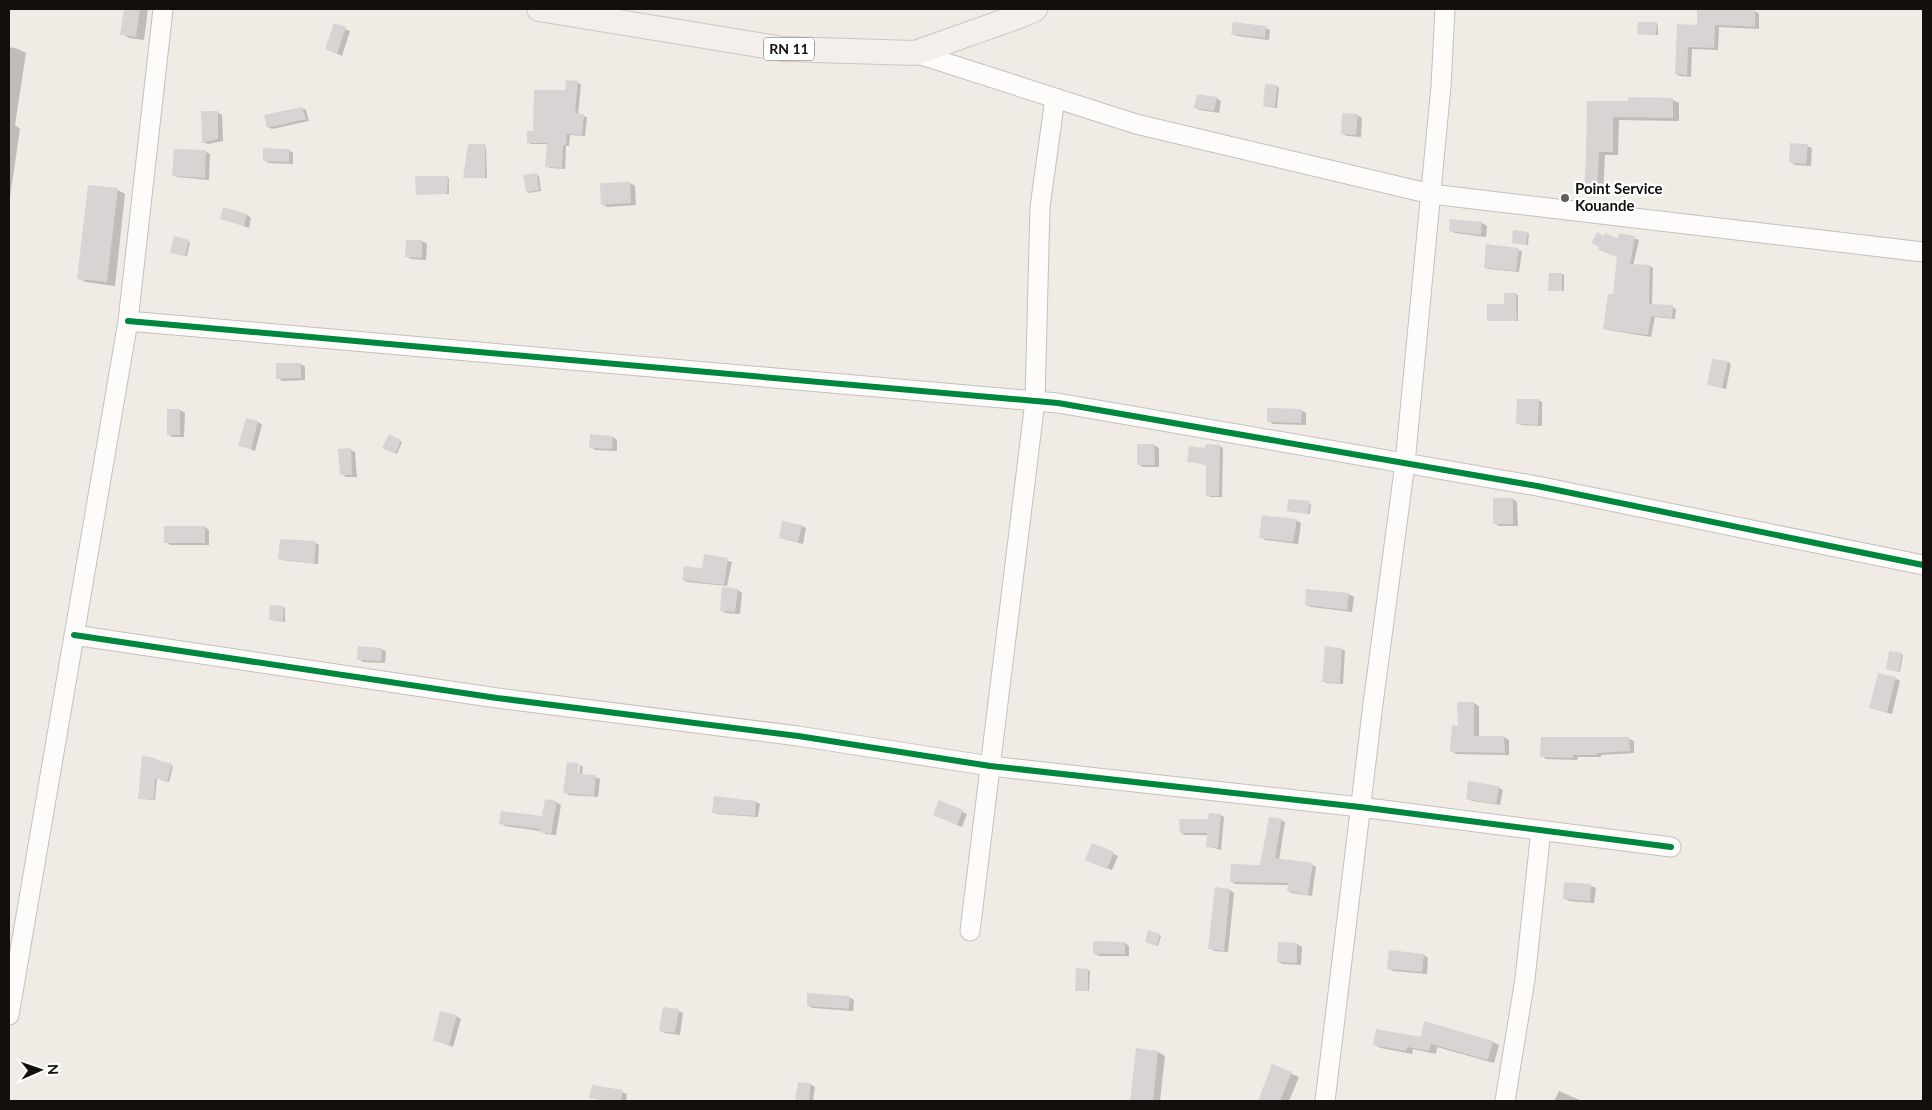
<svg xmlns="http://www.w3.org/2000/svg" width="1932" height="1110" font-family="Lato,sans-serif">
  <rect width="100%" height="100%" fill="#f0ebe5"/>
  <path fill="#0003" d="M125 9H148L144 40 129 38 122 34Z
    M1699 9 1755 11 1759 14V29L1719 27 1718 50 1692 49 1691 77 1680 76 1676 74 1679 26H1698Z
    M1656 23 1658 25V35L1639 34Z
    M335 25 350 31 342 56 326 49Z
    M1266 28 1270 30 1269 40 1237 36 1233 34Z
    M9 47 18 49 26 53 15 125 20 129 9 204Z
    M578 83 581 84 578 115 587 117 585 136 570 135 569 146H566L565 169 550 168 547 166 548 144H531L528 142 566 91Z
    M1277 86 1279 88 1277 108 1264 106Z
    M1216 98 1221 101 1219 113 1200 110 1196 108Z
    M1673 100 1679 103V121L1619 120 1618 155H1605L1603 196 1591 195 1585 192 1588 102 1629 103Z
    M302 108 306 110 309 121 272 129 268 127Z
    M217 112 222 115 223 141 208 144 203 142Z
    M1357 115 1362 118 1361 137 1347 136 1342 133Z
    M484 146 486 147 487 178H464Z
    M1807 146 1812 148 1811 166 1795 165 1791 162Z
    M175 150 206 152 210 154 209 180 177 177 173 175Z
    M289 150 293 153V164L269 163 264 160Z
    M537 175 539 176 541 191 529 193 527 191Z
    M448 177 449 178V194H417Z
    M630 183 635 186 636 205 607 207 602 204 601 185Z
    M89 186 118 190 125 194 115 286 86 282 78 278Z
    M247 215 251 218 249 228 221 218Z
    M1452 220 1482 223 1487 226 1486 237 1455 233 1450 230Z
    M1527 233 1529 234 1528 245 1513 243Z
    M1620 234 1639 240 1633 266H1650L1653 268 1652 305 1672 307 1676 309 1675 319 1655 317 1651 337 1608 330 1604 328 1614 296 1618 257 1605 237 1619 240Z
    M189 241 190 242 187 256 173 253Z
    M407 241H422L427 244 426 260 411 259 406 256Z
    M1487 246 1522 251 1519 272 1488 269 1485 267Z
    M1562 274 1564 275V291L1550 290Z
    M1516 294 1518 295V321L1489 320Z
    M1728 362 1731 364 1726 389 1708 384Z
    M301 364 305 367V380L282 381 278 378Z
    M1538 400 1542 402V426L1521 425 1517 423Z
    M180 410 185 413 184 437H173L168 434Z
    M1301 410 1306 413V425L1273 424 1268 421Z
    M258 422 262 425 255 451 240 445Z
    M389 436 402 442 397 454 384 447Z
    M613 437 617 440V451L595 450 591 447Z
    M1154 445 1159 448V467H1143L1138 464Z
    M1220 446 1223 448 1222 497H1210L1207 495V465L1188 461 1207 449Z
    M351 450 355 452 357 477H346L341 474Z
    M1513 499 1517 502 1518 526H1499L1495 523Z
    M1309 503 1311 504 1310 514 1289 511Z
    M1296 520 1301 523 1298 544 1265 540 1261 537Z
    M802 526 806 528 803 544 780 538Z
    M205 527 209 530V545H170L166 542Z
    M281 540 316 543 319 545 318 564 282 560 279 558Z
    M705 555 732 562 727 586 687 582 683 580 703 569Z
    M738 590 742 593 740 614 726 613 721 610Z
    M1307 590 1349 594 1354 597 1352 612 1311 607 1306 605Z
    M284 607 285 609V622L271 620Z
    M382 649 386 652 385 663 363 662 359 659Z
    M1342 649 1345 651 1343 684 1327 683 1323 681Z
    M1901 654 1903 655 1900 672 1890 670Z
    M1895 678 1900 681 1892 714 1871 708Z
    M1459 703H1474L1479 706V737H1504L1509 740V755L1456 754 1452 751 1459 727Z
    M1629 739 1634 741V753L1601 755V757H1578L1577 760 1546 759 1542 756Z
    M156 760 173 766 169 782 157 778 155 800 141 799 139 798Z
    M580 765 583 767 582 775 595 777 600 779 598 797 569 795 565 792 576 780H579Z
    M1498 787 1503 790 1500 805 1472 801 1467 798Z
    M715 797 756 802 760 804 758 817 717 814 714 812Z
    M556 802 561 805 556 835 546 834 540 831 505 826 501 823 543 818Z
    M940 802 967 814 962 827 939 817Z
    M1220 815 1224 817 1221 850 1207 846 1208 835H1185L1181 833Z
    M1281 820 1285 822 1279 860 1312 865 1316 867 1312 896 1292 893 1288 891 1289 885 1235 884 1231 881 1261 867Z
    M1093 844 1118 856 1112 870 1091 862Z
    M1565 883 1591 886 1596 888 1594 903 1569 901 1564 898Z
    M1230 890 1234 893 1228 952 1214 951 1210 948Z
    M1159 935 1161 936 1158 946 1148 943Z
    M1125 943 1129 946V956H1099L1094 953Z
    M1279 944H1297L1302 947 1301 965 1283 964 1278 962Z
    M1424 955 1428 958 1427 974 1393 971 1388 968Z
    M1088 970 1090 971 1089 991H1078Z
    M849 997 854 1000 853 1011 813 1008 808 1006Z
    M678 1011 683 1013 680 1035 665 1033 660 1030Z
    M456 1016 461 1019 453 1047 434 1040Z
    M1425 1023 1493 1042 1499 1045 1494 1063 1437 1047 1436 1054 1413 1049 1412 1054 1381 1048 1375 1045 1422 1038Z
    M1137 1050 1158 1052 1165 1056 1160 1101H1131Z
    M1273 1066 1299 1077 1289 1101H1259Z
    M799 1083 810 1084 815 1087 813 1101H797Z
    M1559 1091 1582 1101H1554Z
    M622 1092 627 1094 626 1101H603L591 1097Z"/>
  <path fill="#d7d4d3" d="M124 9H140L136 37 120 35Z
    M1697 9 1755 10V27L1715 25 1714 48 1688 47 1687 75 1675 74 1677 24 1697 25Z
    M1233 22 1266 26 1265 38 1231 34Z
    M1638 22H1657L1656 35 1637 34Z
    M334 23 346 27 337 54 325 49Z
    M566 80 578 81 575 113 584 114 582 135 567 134 566 145H563L562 168 545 167 547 143H527V131H533L534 90H565Z
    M1265 84 1277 85 1275 107 1263 106Z
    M1197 94 1217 97 1214 111 1194 108Z
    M1628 97 1673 98V118L1613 117V152H1599L1597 193 1584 192 1586 159 1587 101H1628Z
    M302 107 306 119 267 128 264 115Z
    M201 111H218V139L202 143Z
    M1342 113 1358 114 1356 135 1341 134Z
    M1790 143 1808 144 1806 164 1789 163Z
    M468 144H485V178H463Z
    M263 148 289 149V162L263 161Z
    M174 149 206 150 205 178 172 176Z
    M537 173 539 190 526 192 523 175Z
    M415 176H448L447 194 416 195Z
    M630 182 631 203 601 205 600 183Z
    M88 185 118 188 107 282 77 279Z
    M223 207 247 214 244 226 220 219Z
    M1450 219 1482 222 1481 235 1449 231Z
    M1513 230 1528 232 1526 245 1512 243Z
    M1597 232 1604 236 1605 233 1618 238 1619 233 1635 236 1630 264 1650 265 1649 304 1673 305 1672 318 1651 316 1648 335 1603 329 1608 294H1613L1617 257 1598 250 1599 247 1591 243Z
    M174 236 189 240 185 256 170 253Z
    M406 240H422V258L405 257Z
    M1486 244 1519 248 1516 271 1484 268Z
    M1549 273H1562V291H1548Z
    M1504 293H1516L1517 321H1487V304H1504Z
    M1712 359 1728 361 1722 388 1707 385Z
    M276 363H301V378L276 379Z
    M1517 399H1539L1538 425 1516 424Z
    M1267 408 1302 409 1301 423 1267 422Z
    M167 409H180V435H167Z
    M246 418 258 421 251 449 238 446Z
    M389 434 401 440 395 454 382 448Z
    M590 434 613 436 612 449 589 448Z
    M1137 444H1154L1155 465H1137Z
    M1206 444 1220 445 1219 496H1206V464L1187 462 1189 446 1205 448Z
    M351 448 352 475H340L338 449Z
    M1493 498H1513V524H1493Z
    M1288 499 1310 501 1308 514 1287 511Z
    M1262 515 1297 519 1293 542 1259 538Z
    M782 521 802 525 798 542 779 538Z
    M164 526H205V543H164Z
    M280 539 316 541 314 563 278 559Z
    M704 554 728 558 724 585 682 580 684 566 702 568Z
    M722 587 738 589 735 612 720 611Z
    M1306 589 1349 593 1347 610 1305 605Z
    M270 605 284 606 283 621 269 620Z
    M358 646 382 648 381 661 357 660Z
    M1325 646 1342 648 1340 683 1322 682Z
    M1889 651 1902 653 1899 672 1886 669Z
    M1878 673 1896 677 1887 712 1869 708Z
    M1457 702H1474V736H1504L1505 753 1450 752 1452 725 1458 726Z
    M1541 737H1629L1630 751 1597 753V755H1573V758L1540 757Z
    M142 756 155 758V759L172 764 167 782 155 778 154 799H138Z
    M567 762 579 763 578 774 596 775 594 796 563 793Z
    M1468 781 1499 786 1496 804 1466 799Z
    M714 796 756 801 755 816 712 813Z
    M545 799 557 801 551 834 540 832V829L499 824 501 811 542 816Z
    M939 800 963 810 957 825 933 815Z
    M1209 813 1221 814 1218 848 1206 847 1207 833H1180L1179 819H1208Z
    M1269 817 1282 819 1275 858 1313 863 1308 895 1287 891 1288 883 1230 882 1231 864 1260 865Z
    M1092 843 1114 852 1107 869 1085 860Z
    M1564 882 1591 884 1590 901 1563 899Z
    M1215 887 1230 889 1224 951 1208 949Z
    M1148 930 1160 934 1157 946 1145 942Z
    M1093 941 1125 942V954H1093Z
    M1278 942 1297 943V963L1277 962Z
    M1389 950 1424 954 1422 972 1387 969Z
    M1076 968 1088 969V991H1075Z
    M807 993 850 996 849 1009 807 1006Z
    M663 1007 679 1009 675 1033 659 1031Z
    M440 1011 457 1015 449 1045 433 1041Z
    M1424 1021 1493 1041 1488 1060 1431 1044 1429 1051 1407 1047 1406 1051 1373 1045 1376 1029 1421 1037Z
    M1136 1048 1158 1051 1153 1101H1130Z
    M1272 1064 1292 1072 1280 1101H1258Z
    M798 1082 811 1083 809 1101H795Z
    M592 1085 623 1090 621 1101H607L589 1098Z"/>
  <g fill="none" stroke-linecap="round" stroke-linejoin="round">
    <defs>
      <path id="minor" d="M915 53 1136 124 1431 194 1923 252
        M128 321 1058 403 1537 486 1923 565
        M74 635 497 698 798 736 990 766 1360 807 1671 847
        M970 931 1035 401 1040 207 1055 98
        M9 1015 128 321 163 9
        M1325 1101 1373 704 1405 463 1441 86 1445 9
        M1505 1101 1525 979 1541 830"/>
      <path id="major" d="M539 9 783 49 915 53 1022 15 1035 9"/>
    </defs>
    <use href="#minor" stroke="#c4c0bc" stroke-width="21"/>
    <use href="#major" stroke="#cac8c5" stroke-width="26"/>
    <use href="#minor" stroke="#fdfcfb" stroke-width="19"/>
    <use href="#major" stroke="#f4efeb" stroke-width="24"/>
    <defs>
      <path id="cycleway" d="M128 321 1058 403 1537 486 1923 565
        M74 635 497 698 798 736 990 766 1360 807 1671 847"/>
    </defs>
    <use href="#cycleway" stroke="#fff" stroke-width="9"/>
    <use href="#cycleway" stroke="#00873e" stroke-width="6"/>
  </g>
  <circle fill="#605c58" stroke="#fff" stroke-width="2" cx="1565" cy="198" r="5"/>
  <g text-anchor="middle" stroke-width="5" stroke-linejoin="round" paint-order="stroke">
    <rect fill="#fff" stroke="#595755" stroke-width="1" x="764" y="37.5" width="50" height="23" rx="4"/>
    <g font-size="14" font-weight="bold" fill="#120f0c">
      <text x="789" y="54">RN 11</text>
    </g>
    <g font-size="15" font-weight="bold" fill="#120f0c" stroke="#fff" text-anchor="start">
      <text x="1575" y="194">Point Service<tspan x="1575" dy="17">Kouande</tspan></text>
    </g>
  </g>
  <rect width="1932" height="1110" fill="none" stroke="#120f0c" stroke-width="20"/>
  <g transform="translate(40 1070) rotate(88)" stroke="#ffffff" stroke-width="4" paint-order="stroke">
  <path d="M0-4L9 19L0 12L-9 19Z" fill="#120f0c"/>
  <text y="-8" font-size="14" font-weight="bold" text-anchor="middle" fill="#120f0c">N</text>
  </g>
</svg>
